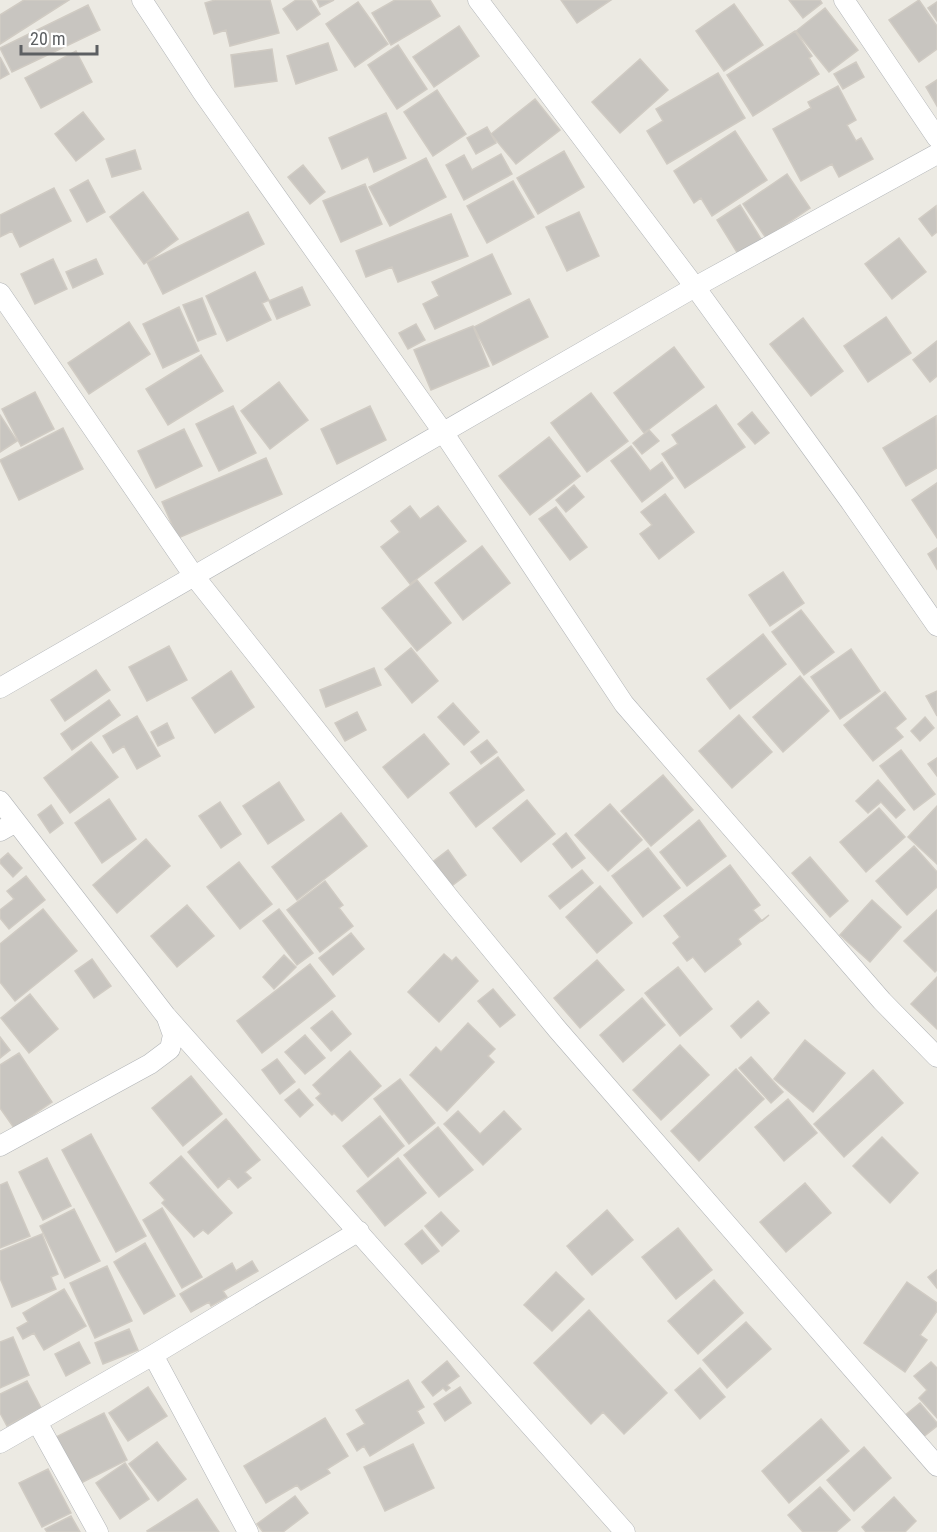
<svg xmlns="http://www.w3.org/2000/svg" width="937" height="1532" font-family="'Roboto Condensed',sans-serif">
  <rect width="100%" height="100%" fill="#eceae3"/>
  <path fill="#c8c5c0" stroke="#d0cbc3" stroke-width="1.5" d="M24 0H69L0 44V15Z
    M215 0H270L279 33 230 46 226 30 214 34 205 3Z
    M296 0H311L320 14 297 30 283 9Z
    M317 0H334L320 7Z
    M395 0H430L440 16 391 45 372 13Z
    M561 0H611L577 23Z
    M789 0H820L822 3 803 18Z
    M919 0 937 26V49L919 62 889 20Z
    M358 2 388 44 355 67 326 24Z
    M937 2V21L928 8Z
    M734 4 763 45 724 71 696 31Z
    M88 5 100 30 12 72 0 48Z
    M825 8 858 50 829 72 796 31Z
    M459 26 479 56 434 87 413 57Z
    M795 31 812 56 809 58 819 74 753 116 727 75Z
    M328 43 337 70 296 84 287 56Z
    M398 45 427 89 397 109 368 65Z
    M272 49 277 81 235 87 231 55Z
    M76 51 92 82 41 108 25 78Z
    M0 57 9 74 0 79Z
    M640 59 668 90 620 133 592 102Z
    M856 62 864 77 843 89 834 74Z
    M718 73 745 118 667 164 647 131 663 121 656 109Z
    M937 80V106L926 87Z
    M838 86 856 120 847 125 856 141 861 138 873 159 839 177 832 164 801 181 773 129 811 108 808 102Z
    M437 90 466 134 433 156 404 112Z
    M535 99 560 130 516 164 491 134Z
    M83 112 104 139 76 161 55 134Z
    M386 113 406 158 374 172 368 157 342 169 329 138Z
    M487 127 496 143 476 154 467 138Z
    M735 131 767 180 712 216 701 198 694 203 674 171Z
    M135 150 141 169 112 177 106 159Z
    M564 151 584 187 538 214 517 178Z
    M501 154 512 174 464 200 446 165 464 155 472 170Z
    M426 158 446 197 390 226 369 187Z
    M303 165 325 192 310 204 288 177Z
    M787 174 810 208 766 238 743 204Z
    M88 180 105 212 87 222 70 190Z
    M513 181 534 217 487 243 467 206Z
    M365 184 382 224 341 242 323 201Z
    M54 188 71 221 20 247 12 231 0 237V215Z
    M143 192 178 239 144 264 110 217Z
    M740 205 761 239 738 254 717 220Z
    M936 206 937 232 932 236 919 219Z
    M248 212 264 244 163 294 147 262Z
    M579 212 599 256 567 271 546 227Z
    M451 214 468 256 398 282 392 267 366 277 356 251Z
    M899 238 926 272 892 299 865 264Z
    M492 254 511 294 435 329 423 304 439 296 432 282Z
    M53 259 67 289 35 304 21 274Z
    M96 259 103 274 73 288 66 272Z
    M255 272 269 300 262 303 271 320 227 341 206 296Z
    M302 287 310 305 277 319 269 301Z
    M202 298 216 334 198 341 183 305Z
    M529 299 548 337 493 365 474 327Z
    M179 307 199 351 163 368 143 324Z
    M886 317 911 353 868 382 844 346Z
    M803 318 843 371 811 396 770 344Z
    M129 322 150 354 89 394 68 363Z
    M416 324 425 340 408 349 399 333Z
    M473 326 489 366 431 390 414 350Z
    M937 341V376L930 382 913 360Z
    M674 347 704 387 644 433 614 393Z
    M201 355 223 391 168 425 146 389Z
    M279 382 308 420 270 449 241 411Z
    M35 392 54 429 21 446 2 409Z
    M591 393 628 441 587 472 551 423Z
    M716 405 745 447 685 488 662 454 678 444 672 435Z
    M233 406 256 453 219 471 196 424Z
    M370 406 386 440 337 464 321 429Z
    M752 412 769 433 755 444 738 424Z
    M0 415 17 441 0 452Z
    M936 416 937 468 906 486 883 448Z
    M63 428 83 469 19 500 0 460Z
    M184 429 202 466 156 488 138 451Z
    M649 430 659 441 642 454 633 443Z
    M549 437 580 476 530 515 499 476Z
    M631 446 650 471 662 462 673 478 642 502 611 461Z
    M266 458 282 494 178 538 162 502Z
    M937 483V538L912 500Z
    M574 485 584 497 566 512 556 500Z
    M665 494 694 532 659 559 640 534 652 525 641 512Z
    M410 506 420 519 438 506 466 541 410 584 381 547 400 532 391 521Z
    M556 507 587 547 570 560 539 519Z
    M482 546 510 583 463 620 435 583Z
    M937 548V569L928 554Z
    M783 572 804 603 770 626 749 595Z
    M417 580 451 623 417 651 382 608Z
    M801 610 834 652 804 675 772 632Z
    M763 634 786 664 730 709 707 679Z
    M169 646 187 680 147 701 129 667Z
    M411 648 438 681 412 703 385 669Z
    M851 649 880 691 840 719 811 677Z
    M374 668 381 685 326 707 320 690Z
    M96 670 110 690 65 721 51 700Z
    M231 671 254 707 215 733 192 698Z
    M800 676 829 711 783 752 753 717Z
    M937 691V716L926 696Z
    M885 692 906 719 895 728 903 737 873 761 844 725Z
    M109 700 120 715 72 750 61 734Z
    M453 703 479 732 464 745 438 717Z
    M357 712 366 730 345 741 335 723Z
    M739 715 772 752 732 788 699 751Z
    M137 716 160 756 137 769 124 746 113 753 103 736Z
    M925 717 934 728 920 741 911 731Z
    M167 723 174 738 158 746 151 732Z
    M424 734 449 764 408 798 383 767Z
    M487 740 497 752 481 764 471 752Z
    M91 742 118 777 70 813 44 778Z
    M901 750 935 794 914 810 880 766Z
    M498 757 524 790 476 827 450 793Z
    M937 758V776L928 764Z
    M663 775 693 810 651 846 621 811Z
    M878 780 905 810 896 818 881 802 868 813 856 801Z
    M279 782 304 820 268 844 243 806Z
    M109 799 136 839 102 863 75 823Z
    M527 800 555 834 521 862 493 828Z
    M220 802 241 834 221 848 199 816Z
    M610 804 642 840 608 871 575 835Z
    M51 805 63 823 50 833 38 815Z
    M937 806V864L908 837Z
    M879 808 905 837 866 872 840 842Z
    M341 813 367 846 297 900 272 867Z
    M699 820 726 856 687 886 660 852Z
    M566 833 585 858 572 868 553 844Z
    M146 839 170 866 117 913 93 885Z
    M914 846 937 872V887L907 915 876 881Z
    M648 848 680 888 643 917 612 876Z
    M448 850 466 875 449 888 430 864Z
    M8 853 22 868 13 877 0 863V860Z
    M810 857 848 901 830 917 792 873Z
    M239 862 272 904 240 929 207 887Z
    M730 865 760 905 753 910 762 921 769 915 738 939 741 944 705 972 693 957 687 961 673 943 680 937 664 916Z
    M582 870 593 883 560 909 549 896Z
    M26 876 45 900 9 929 0 918V910L14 899 7 891Z
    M325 881 343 905 339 908 353 926 320 952 287 910Z
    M600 886 632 923 597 953 566 917Z
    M872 900 901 927 870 962 840 935Z
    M187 905 214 936 177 967 151 936Z
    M43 909 77 951 15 1001 0 982V944Z
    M279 909 313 953 297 965 263 921Z
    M937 910V970L935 972 904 941Z
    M351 933 364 949 333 975 319 958Z
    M444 954 452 961 456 957 478 981 439 1022 408 992Z
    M284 955 296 967 274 989 263 977Z
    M92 959 111 986 94 998 75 971Z
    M597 960 624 990 580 1028 554 998Z
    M310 964 335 996 262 1053 237 1021Z
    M678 967 712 1009 680 1036 645 993Z
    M937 977V1029L911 1004Z
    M493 989 515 1015 500 1027 478 1001Z
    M30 994 58 1029 29 1053 1 1018Z
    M642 998 665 1025 623 1062 600 1035Z
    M758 1001 769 1013 741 1038 731 1026Z
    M332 1011 351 1034 331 1051 311 1028Z
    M468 1023 495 1049 488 1056 494 1062 447 1111 410 1075 436 1047 441 1052Z
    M305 1035 325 1058 305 1074 285 1052Z
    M0 1037 10 1050 0 1058Z
    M805 1040 845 1073 813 1112 774 1079Z
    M680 1045 709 1075 661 1120 633 1090Z
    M350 1051 381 1086 342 1121 334 1113 332 1115 316 1098 321 1094 313 1085Z
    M19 1053 52 1102 14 1128 0 1108V1065Z
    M751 1057 783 1092 771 1103 739 1068Z
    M277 1059 295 1082 280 1094 262 1070Z
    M736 1069 764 1099 699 1161 671 1131Z
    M873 1070 903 1103 844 1157 814 1124Z
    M191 1076 222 1114 183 1146 152 1108Z
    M400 1079 435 1123 409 1144 374 1099Z
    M299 1089 313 1105 300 1117 285 1100Z
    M788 1099 817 1133 784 1161 755 1127Z
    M458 1111 480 1134 504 1111 521 1129 483 1165 444 1124Z
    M380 1116 404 1146 368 1177 343 1146Z
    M226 1119 260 1160 245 1172 251 1178 238 1188 229 1178 218 1188 188 1152Z
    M438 1127 473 1170 439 1197 404 1155Z
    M91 1134 146 1236 116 1252 62 1150Z
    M882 1137 918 1173 890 1203 853 1166Z
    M181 1156 232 1213 208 1234 203 1230 194 1237 162 1203 165 1200 150 1183Z
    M47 1158 71 1206 43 1220 19 1172Z
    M398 1158 426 1193 385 1226 357 1191Z
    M7 1182 30 1236 0 1248V1185Z
    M805 1183 831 1213 786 1252 760 1222Z
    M162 1208 202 1277 182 1288 143 1220Z
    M74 1209 100 1261 65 1278 40 1226Z
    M607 1210 633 1240 592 1275 567 1246Z
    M441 1212 459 1231 442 1246 425 1226Z
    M678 1228 712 1270 676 1299 642 1257Z
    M422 1230 439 1251 422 1264 405 1244Z
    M42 1234 58 1274 51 1277 56 1289 12 1307 0 1278V1251Z
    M145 1243 175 1296 144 1314 114 1262Z
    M252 1261 258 1271 223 1291 227 1297 211 1306 209 1302 191 1312 180 1294 232 1263 236 1271Z
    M107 1266 132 1321 95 1338 70 1283Z
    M937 1270V1288L928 1277Z
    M556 1272 584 1299 552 1331 524 1305Z
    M714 1280 743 1313 698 1354 668 1321Z
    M907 1282 937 1303V1311L920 1335 927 1340 905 1372 864 1343Z
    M64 1289 86 1326 44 1350 34 1333 23 1339 17 1328 28 1322 23 1313Z
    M589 1310 667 1393 624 1434 603 1412 591 1424 534 1363Z
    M746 1322 771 1349 727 1388 703 1360Z
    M129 1329 138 1350 103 1364 95 1343Z
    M13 1337 29 1375 0 1388V1342Z
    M79 1342 90 1363 66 1376 55 1354Z
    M447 1361 459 1376 447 1385 450 1388 446 1391 443 1388 433 1396 422 1382Z
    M931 1362 937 1368V1418L919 1398 927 1390 914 1376Z
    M700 1368 725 1397 700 1419 675 1390Z
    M408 1380 424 1407 417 1411 424 1423 370 1456 364 1446 357 1451 347 1434 365 1424 356 1410Z
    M27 1381 41 1408 7 1426 0 1413V1394Z
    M148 1387 167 1416 128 1441 109 1413Z
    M460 1387 471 1403 445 1421 434 1404Z
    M920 1403 937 1423V1426L922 1438 904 1416Z
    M104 1413 127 1460 77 1485 54 1438Z
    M325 1418 348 1456 327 1469 330 1473 301 1490 297 1485 266 1503 244 1466Z
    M821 1419 849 1451 789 1503 762 1471Z
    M157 1442 186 1479 158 1501 129 1464Z
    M413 1444 434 1488 385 1511 364 1467Z
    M864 1447 891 1478 854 1511 827 1480Z
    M125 1463 149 1499 120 1519 96 1483Z
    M48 1469 71 1513 42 1527 19 1483Z
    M820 1487 850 1520 836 1532H803L788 1515Z
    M295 1496 308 1513 283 1532H263L257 1524Z
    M894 1497 916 1521 905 1532H866L862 1527Z
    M197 1499 219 1532H148L147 1531Z
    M71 1516 80 1532H47L45 1529Z"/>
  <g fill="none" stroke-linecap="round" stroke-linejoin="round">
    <defs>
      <path id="minor" d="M142 0 203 93 443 432 624 704 882 1001 937 1057
        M478 0 695 287 850 501 937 626
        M844 0 937 138
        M0 293 194 576 451 900 557 1029 937 1466
        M0 688 695 287 937 154
        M0 801 166 1016 625 1532
        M0 831 16 822
        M0 1146 150 1064 170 1049 173 1035 167 1018
        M153 1355 248 1532
        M37 1422 98 1532
        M0 1443 153 1355 359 1231"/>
    </defs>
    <use href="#minor" stroke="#b1b4b7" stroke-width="21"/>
    <use href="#minor" stroke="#fff" stroke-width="20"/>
  </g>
  <path d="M21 45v9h76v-9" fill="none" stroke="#5c5f62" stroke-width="3"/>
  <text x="30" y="45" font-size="18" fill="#5c5f62" stroke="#ffffff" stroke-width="4.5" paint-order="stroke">20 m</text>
</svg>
